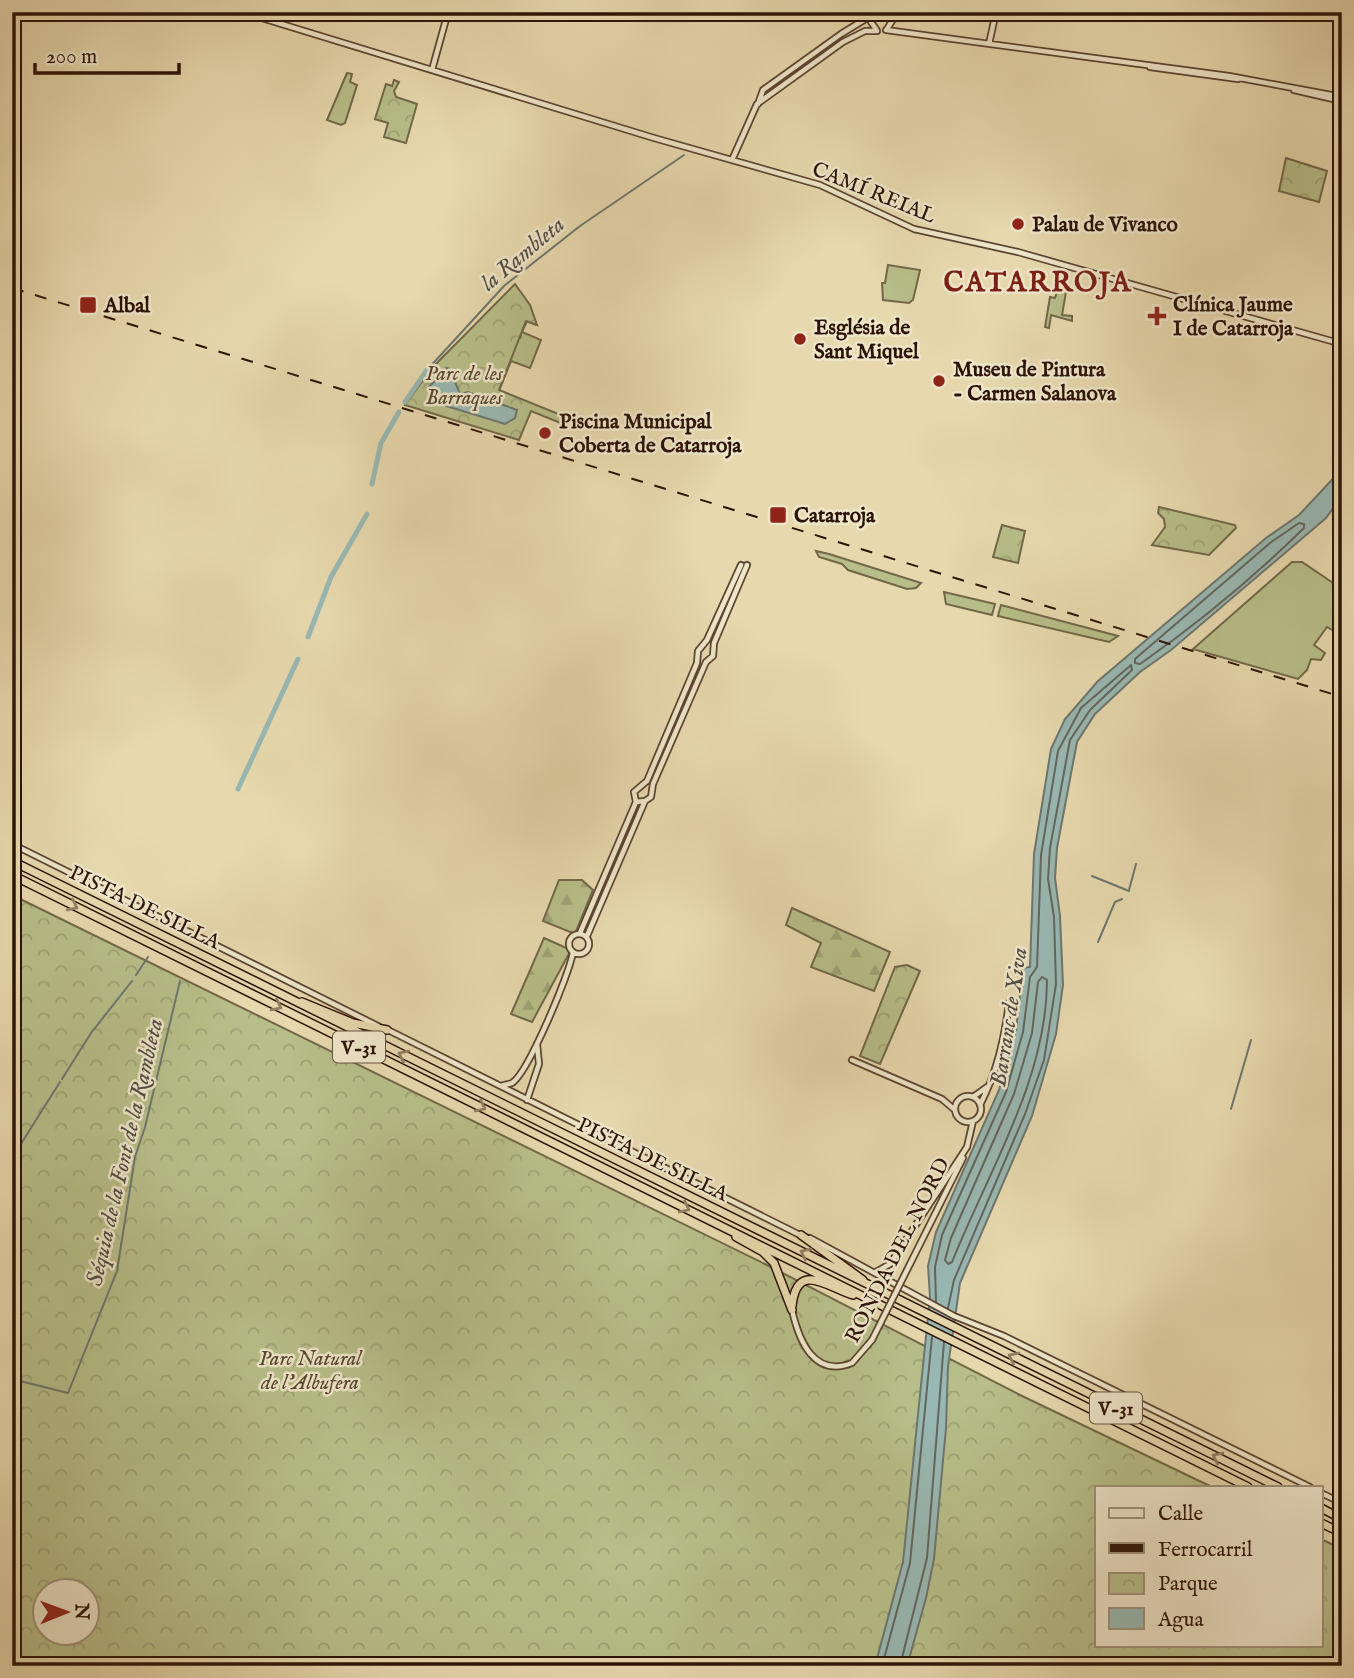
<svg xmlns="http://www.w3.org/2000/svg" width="1354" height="1678" font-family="'IM FELL English',serif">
  <defs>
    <pattern id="forest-firs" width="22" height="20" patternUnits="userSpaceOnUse" patternTransform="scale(1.75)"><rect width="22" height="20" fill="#b7be89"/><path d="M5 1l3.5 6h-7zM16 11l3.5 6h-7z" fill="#9ea275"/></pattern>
    <pattern id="park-crowns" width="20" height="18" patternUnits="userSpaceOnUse" patternTransform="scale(1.75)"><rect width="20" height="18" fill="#b7be89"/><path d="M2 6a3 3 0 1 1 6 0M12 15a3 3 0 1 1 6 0" fill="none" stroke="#9ea275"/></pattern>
  </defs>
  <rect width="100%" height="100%" fill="#e7d8ad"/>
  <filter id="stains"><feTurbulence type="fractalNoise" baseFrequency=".00286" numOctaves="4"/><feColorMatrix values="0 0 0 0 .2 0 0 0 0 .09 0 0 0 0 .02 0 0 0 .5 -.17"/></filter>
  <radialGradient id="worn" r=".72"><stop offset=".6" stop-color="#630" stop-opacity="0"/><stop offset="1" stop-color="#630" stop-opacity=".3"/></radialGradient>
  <path fill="#b7be89" stroke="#726848" stroke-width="2" d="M347 73 352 74 350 82 357 85 345 123 341 125 327 120Z
    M888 265 920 270 913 300 909 303 883 300 882 283H885Z
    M1063 273 1069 275 1062 315 1072 316V321L1051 315 1049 328 1045 327 1050 297 1055 298Z
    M511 311 537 325 527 321 522 332 541 340 530 368 511 361 499 391 510 334 520 338 521 335 509 331Z
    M816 551 829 554 921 583 916 588 907 589 848 570 842 564 819 557Z
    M1292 562H1302L1342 589V630L1339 634 1327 627 1314 645 1325 653 1321 660 1311 659 1307 670 1298 679 1193 649Z
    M944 592 995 604 992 615 946 604Z
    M1001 605 1118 636 1109 642 998 616Z"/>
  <path fill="url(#forest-firs)" stroke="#726848" stroke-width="2" d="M559 880H582L593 890 575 934 543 921Z
    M792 908 890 952 874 991 811 967 821 943 786 925Z
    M544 938 571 950 532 1022 511 1014Z"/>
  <path fill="url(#park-crowns)" stroke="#726848" stroke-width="2" fill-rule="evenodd" d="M394 80 399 82 394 91 396 97 417 104 406 143 384 137 388 123 375 119 386 84 392 86Z
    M1286 158 1327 171 1319 202 1279 191Z
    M515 284 530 305 537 325 526 321 499 390 566 417 563 424 531 411 519 440 405 405 432 368Z
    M1159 507 1235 525 1236 528 1209 555 1152 545 1165 527 1164 519 1158 513Z
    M1002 525 1025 531 1018 563 993 557Z
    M12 895 765 1264 1020 1395 1212 1487H1097V1645H1321V1539L1342 1549V1666H12ZM46 1590H88V1632H46Z
    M907 965 920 971 880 1064 860 1056 895 967Z"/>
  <path fill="#99b8b3" stroke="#6d766f" stroke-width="2" d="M447 368 457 374 453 377 460 394 468 392 517 410 515 418 505 424 433 402V394L427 389Z
    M1342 469V496L1326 518 1171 650 1140 672 1095 714 1077 742 1057 848 1055 878 1060 916 1063 985 1056 1034 1032 1116 960 1283 948 1366 946 1428 934 1559 926 1598 907 1666H875L903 1562 930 1297 928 1266 936 1232 999 1090 1016 1030 1023 968 1030 967 1034 854 1051 749 1065 719 1098 681 1266 538 1299 515Z"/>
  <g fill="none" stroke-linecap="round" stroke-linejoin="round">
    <path stroke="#62665e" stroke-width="2" d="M1299 523 1304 524V528C1254 577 1197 624 1140 664L1135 663V659L1270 543Z
      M1042 977 1047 980C1047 1079 988 1172 952 1262L948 1264 945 1260 951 1238 1014 1094 1032 1033 1038 982Z
      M936 1302 935 1267 942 1235 1006 1092 1023 1032 1030 977 1037 967 1041 855 1058 751 1081 708 1131 665 1132 670 1090 710 1070 740 1050 848 1048 879 1054 917 1056 984 1044 1060 1025 1114 954 1280 948 1308
      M882 1666 910 1563 932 1337
      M900 1666 927 1558 944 1342"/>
    <path stroke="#6d766f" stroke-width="2" d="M427 370 504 286 580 226 684 155
      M1092 876 1129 891
      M1129 890 1136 864
      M1098 942 1115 902 1122 899
      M136 975 148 957
      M62 1079 91 1033 132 981
      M1231 1109 1251 1040
      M12 1158 60 1082
      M12 1379 68 1393 117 1271 135 1157 145 1127 180 981"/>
    <path stroke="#99b8b3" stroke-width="5" d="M405 402 427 370
      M372 484 381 443 399 412
      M308 637 331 577 367 514
      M238 789 298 659"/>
    <defs>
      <path id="tertiary" d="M242 12 654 138 820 185 914 229 1018 252 1342 344
        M876 12 871 22 876 29
        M887 12 892 21 887 29
        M886 30 1229 76 1342 97
        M989 44 996 12
        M1150 67 1238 79
        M432 70 448 12
        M1294 90 1342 101
        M758 104 763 90 841 34 872 15
        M732 160 757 104 843 42 865 31H877
        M706 662 713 656 714 643 747 565
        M645 801 636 802 634 792 647 781 697 663 698 651 707 640 741 565
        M12 844 378 1026
        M580 933 636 802
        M569 944a10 10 0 1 1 20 0a10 10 0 1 1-20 0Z
        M587 936 645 801 651 797 653 784 706 662
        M386 1029 802 1236
        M852 1060 942 1099 955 1110
        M501 1086C502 1085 510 1084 512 1083 528 1073 570 973 573 952
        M955 1109a13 13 0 1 1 26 0a13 13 0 1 1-26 0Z
        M973 1097 987 1087
        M527 1100 539 1064 537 1044
        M980 1105C997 1072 1004 1040 1009 1003
        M967 1147 973 1121
        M810 1238 954 1316 1004 1336 1310 1487
        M910 1264 963 1158
        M876 1272 890 1264 967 1147
        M792 1310C799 1341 814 1378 852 1363L872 1340
        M1321 1493 1342 1503"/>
      <path id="motorway" d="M12 861 1278 1487
        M12 875 1248 1487
        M302 1002 353 1023 387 1030
        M801 1235 863 1280
        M736 1237 763 1252 774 1263 792 1310
        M792 1306C797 1260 827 1287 853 1295
        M1321 1508 1342 1519
        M1321 1523 1342 1533"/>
    </defs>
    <use href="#tertiary" stroke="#5b4431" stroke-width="8"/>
    <use href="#motorway" stroke="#2c1308" stroke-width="10"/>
    <use href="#tertiary" stroke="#efe6ca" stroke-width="4.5"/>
    <use href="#motorway" stroke="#e7d8ad" stroke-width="7"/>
    <path stroke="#2c1308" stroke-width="2" stroke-dasharray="12 12" stroke-linecap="butt" d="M12 288 1342 697"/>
    <defs>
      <path id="tertiary-bridge" d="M872 1340 910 1264"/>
    </defs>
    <use href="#tertiary-bridge" stroke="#5b4431" stroke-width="8" stroke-linecap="butt"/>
    <use href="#tertiary-bridge" stroke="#efe6ca" stroke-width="4.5"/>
  </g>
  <defs><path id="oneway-chevron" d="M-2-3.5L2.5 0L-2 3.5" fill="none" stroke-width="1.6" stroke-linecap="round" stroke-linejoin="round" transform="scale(1.75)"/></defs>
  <g stroke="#937f63">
    <use href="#oneway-chevron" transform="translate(73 906) rotate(26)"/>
    <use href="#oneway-chevron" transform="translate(277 1006) rotate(26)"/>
    <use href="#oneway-chevron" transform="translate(403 1055) rotate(-154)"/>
    <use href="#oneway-chevron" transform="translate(481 1107) rotate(26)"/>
    <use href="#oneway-chevron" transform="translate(685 1208) rotate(26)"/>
    <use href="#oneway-chevron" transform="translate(805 1253) rotate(-154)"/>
    <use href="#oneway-chevron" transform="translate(1013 1357) rotate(-154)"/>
    <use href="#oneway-chevron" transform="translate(1217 1457) rotate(-154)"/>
  </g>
  <g fill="#8f2418" stroke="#efe6ca" stroke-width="2.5">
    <circle cx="1018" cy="224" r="7"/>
    <rect x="79" y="296" width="18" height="18" rx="3.5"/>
    <path d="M1153.5 305.5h7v7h7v7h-7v7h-7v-7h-7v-7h7z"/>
    <circle cx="800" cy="339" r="7"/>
    <circle cx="939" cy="381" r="7"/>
    <circle cx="545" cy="433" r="7"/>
    <rect x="769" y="506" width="18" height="18" rx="3.5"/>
  </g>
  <g text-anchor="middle" stroke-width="5" stroke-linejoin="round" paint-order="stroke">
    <g fill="#efe6ca" stroke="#665242" stroke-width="2">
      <rect x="333" y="1031.5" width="52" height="31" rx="5"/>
      <rect x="1090" y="1392.5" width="52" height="31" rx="5"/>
    </g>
    <g font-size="19" font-weight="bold" fill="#2c1308">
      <text x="359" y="1054">V-31</text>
      <text x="1116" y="1415">V-31</text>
    </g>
    <g font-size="21" fill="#2c1308" stroke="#efe6ca">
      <text transform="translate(874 192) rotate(22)" y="7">CAMÍ REIAL</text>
      <text transform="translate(145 907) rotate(26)" y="7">PISTA DE SILLA</text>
      <text transform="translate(653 1159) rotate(26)" y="7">PISTA DE SILLA</text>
      <text transform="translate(897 1250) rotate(-63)" y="7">RONDA DEL NORD</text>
    </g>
    <g font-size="21" font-weight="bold" fill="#2c1308" stroke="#efe6ca" text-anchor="start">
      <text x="1032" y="231">Palau de Vivanco</text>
      <text x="1173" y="311">Clínica Jaume<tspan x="1173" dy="24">I de Catarroja</tspan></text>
      <text x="104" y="312">Albal</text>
      <text x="814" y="334">Església de<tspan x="814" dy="24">Sant Miquel</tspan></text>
      <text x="953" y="376">Museu de Pintura<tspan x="953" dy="24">- Carmen Salanova</tspan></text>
      <text x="559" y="428">Piscina Municipal<tspan x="559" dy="24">Coberta de Catarroja</tspan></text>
      <text x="794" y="522">Catarroja</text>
    </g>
    <g font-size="21" font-style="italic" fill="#56462f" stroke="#efe6ca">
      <text x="464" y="380">Parc de les<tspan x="464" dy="24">Barraques</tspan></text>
      <text x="310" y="1365">Parc Natural<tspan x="310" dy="24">de l'Albufera</tspan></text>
    </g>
    <g font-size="23" font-style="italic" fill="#524d44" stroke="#efe6ca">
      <text transform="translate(522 253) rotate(-40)" y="8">la Rambleta</text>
      <text transform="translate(1008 1017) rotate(-81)" y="8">Barranc de Xiva</text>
      <text transform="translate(124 1152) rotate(-77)" y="8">Séquia de la Font de la Rambleta</text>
    </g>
    <g font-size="28" font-weight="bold" letter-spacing="2" fill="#7a1f14" stroke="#efe6ca">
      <text x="1038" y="291">CATARROJA</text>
    </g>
  </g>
  <rect width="1354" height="1678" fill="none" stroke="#e7d8ad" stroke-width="42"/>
  <rect x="14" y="14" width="1326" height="1650" fill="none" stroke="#2c1308" stroke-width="3.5"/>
  <rect x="21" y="21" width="1312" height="1636" fill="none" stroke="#2c1308" stroke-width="2"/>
  <rect x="1095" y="1486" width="228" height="161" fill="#efe6ca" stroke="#a1927c" stroke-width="2"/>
  <rect x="1109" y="1508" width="35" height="10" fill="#efe6ca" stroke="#a1927c" stroke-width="2"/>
  <text x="1158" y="1520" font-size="21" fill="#2c1308">Calle</text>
  <rect x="1109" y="1543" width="35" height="10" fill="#2c1308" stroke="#a1927c" stroke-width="2"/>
  <text x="1158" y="1556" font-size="21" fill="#2c1308">Ferrocarril</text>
  <rect x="1109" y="1573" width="35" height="21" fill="url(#park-crowns)" stroke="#a1927c" stroke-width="2"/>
  <text x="1158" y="1590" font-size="21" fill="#2c1308">Parque</text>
  <rect x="1109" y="1608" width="35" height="21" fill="#99b8b3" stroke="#a1927c" stroke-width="2"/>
  <text x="1158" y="1626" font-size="21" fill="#2c1308">Agua</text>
  <g transform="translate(66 1612) rotate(89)"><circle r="33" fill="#efe6ca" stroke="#a1927c" stroke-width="2"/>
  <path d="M0-5L12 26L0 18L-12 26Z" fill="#8f2418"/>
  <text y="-10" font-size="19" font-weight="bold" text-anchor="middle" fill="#2c1308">N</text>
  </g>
  <path d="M35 63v10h144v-10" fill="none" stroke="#2c1308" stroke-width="3.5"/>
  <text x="46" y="63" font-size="21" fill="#2c1308" stroke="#efe6ca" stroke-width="5" paint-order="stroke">200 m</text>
  <rect width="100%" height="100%" filter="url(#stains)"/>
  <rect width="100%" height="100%" fill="url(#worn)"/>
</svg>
